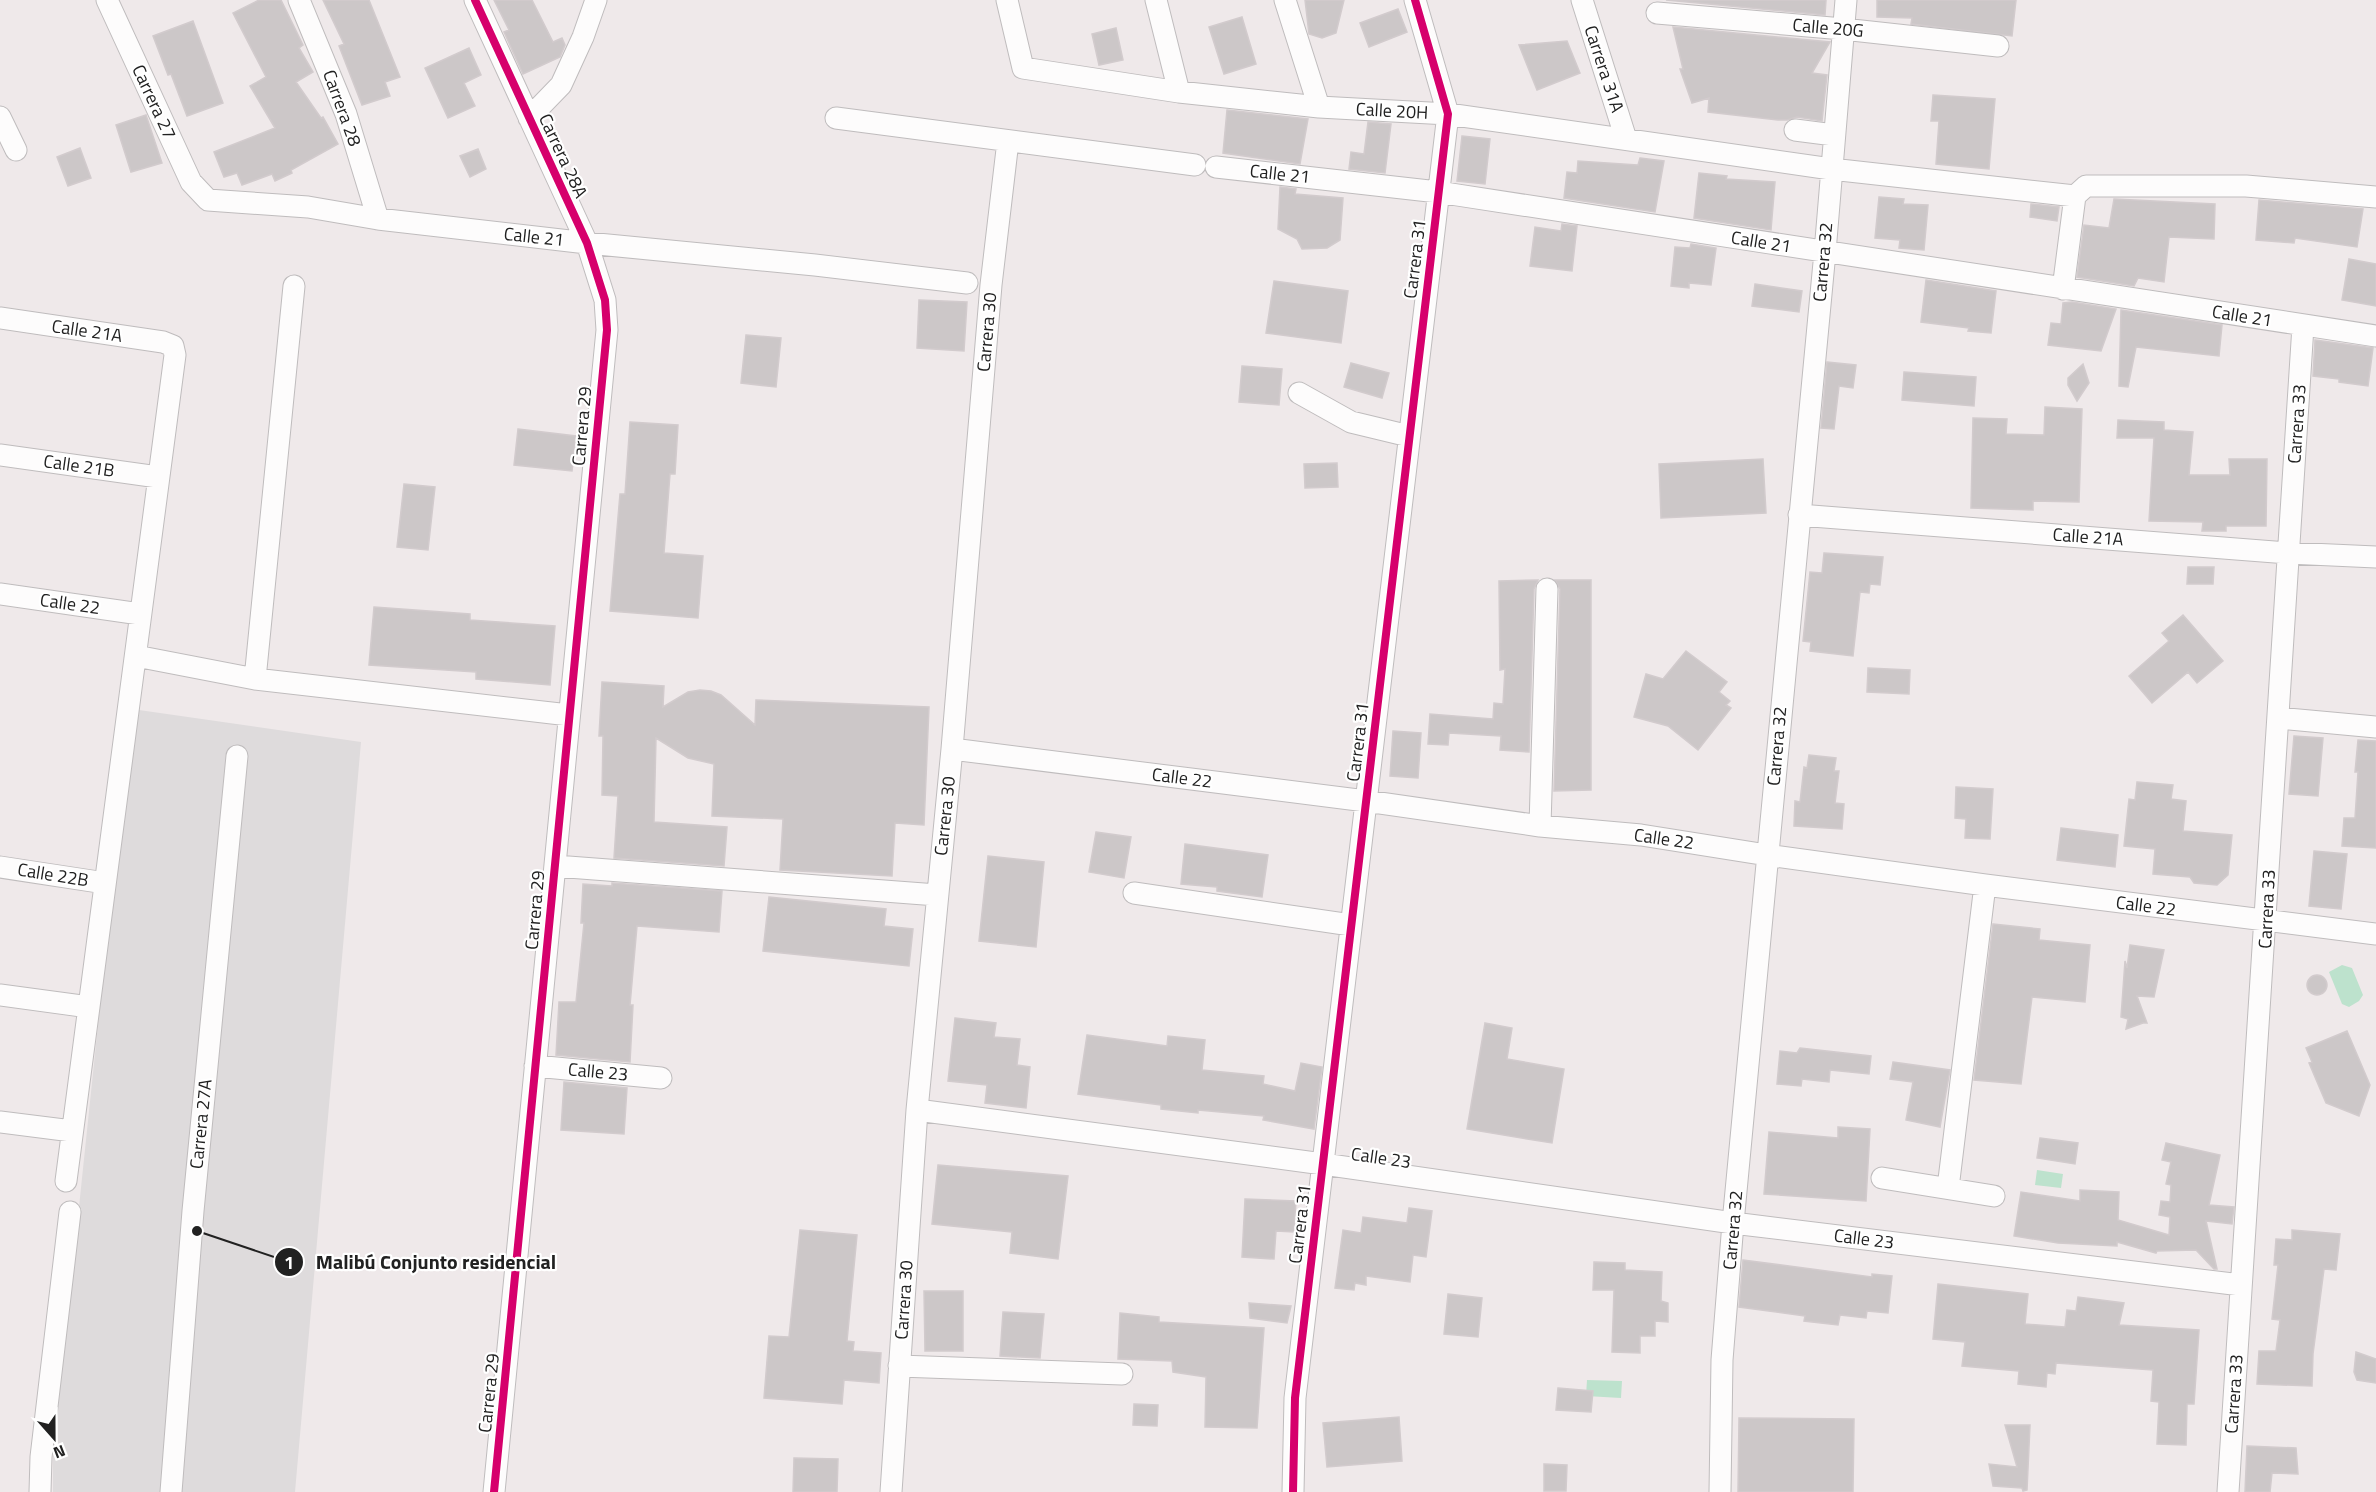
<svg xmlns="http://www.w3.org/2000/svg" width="2376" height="1492" font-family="'Titillium Web',sans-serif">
  <rect width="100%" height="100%" fill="#efe9ea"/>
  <path fill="#dedbdc" d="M139 710 361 742 295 1492H53V1456L100 1006Z"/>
  <path fill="#bde2cd" d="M2342 965 2352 968 2363 995 2359 1001 2349 1007 2342 1004 2329 972Z
    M2037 1170 2063 1174 2061 1188 2035 1185Z
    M1587 1380 1622 1381 1621 1398 1586 1396Z"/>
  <path fill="#ccc7c8" stroke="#d2cbcd" stroke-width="1.5" d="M259 0H281L303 45 299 48 313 72 296 82 321 118 323 117 338 144 291 170 292 173 275 181 272 174 242 185 237 173 224 177 214 152 275 128 250 86 266 77 233 13Z
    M323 0H369L400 77 385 82 390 96 362 105 339 46 344 44Z
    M494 0H532L553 42 562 38 565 45 560 57 523 74 504 32 509 30Z
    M1305 0H1344L1336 33 1322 38 1309 34Z
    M1666 0H1826L1825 15Z
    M1877 0H2016L2012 36 1911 24 1912 18 1877 17Z
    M1398 9 1407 32 1369 47 1360 23Z
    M1242 17 1256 64 1224 74 1209 27Z
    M193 21 223 103 187 116 171 74 168 75 153 36Z
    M1673 27 1830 42 1812 73 1827 75 1822 121 1797 117 1787 120H1778L1708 112 1709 98 1692 103 1680 69H1683Z
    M1116 28 1123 60 1099 65 1092 34Z
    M1567 41 1580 73 1537 90 1519 45Z
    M469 48 481 75 464 83 475 106 448 118 425 68Z
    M1933 95 1995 99 1989 169 1936 164 1939 121H1931Z
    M1227 110 1308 119 1300 164 1223 153Z
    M146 115 162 163 131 172 116 125Z
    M1368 122 1391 124 1385 173 1349 169 1351 152 1364 154Z
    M1462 136 1490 139 1485 184 1457 181Z
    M80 148 91 178 68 186 57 157Z
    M478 149 486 169 470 177 460 156Z
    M1640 158 1664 161 1655 212 1564 198 1567 172 1577 173 1578 161 1638 165Z
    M1699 173 1727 176 1726 179 1775 182 1771 230 1694 218Z
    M1280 187 1296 189 1295 194 1343 198 1340 240 1327 248 1302 249 1297 239 1278 229Z
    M1879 197 1904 199 1903 204 1928 205 1924 250 1899 248 1900 240 1875 238Z
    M2114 199 2215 204 2214 239 2169 237 2164 282 2138 278 2134 286 2077 277 2084 225 2109 228Z
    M2259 200 2363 209 2357 247 2295 238 2294 243 2256 240Z
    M2031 204 2059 207 2057 221 2030 217Z
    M1562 224 1577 226 1572 271 1530 266 1535 227 1561 231Z
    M1691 244 1716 248 1711 285 1689 283V288L1671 286 1675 247 1690 248Z
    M2349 259 2376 264V306L2342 300Z
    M1926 280 1996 291 1991 333 1968 331 1969 328 1921 322Z
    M1274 281 1348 291 1341 343 1266 333Z
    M1755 284 1802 291 1799 312 1752 306Z
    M919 300 967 302 964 351 917 348Z
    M2072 302 2116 309 2101 351 2048 345 2051 323 2061 324 2063 303Z
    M2121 310 2222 325 2219 356 2136 347 2128 387 2119 386Z
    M746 335 781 338 776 387 741 383Z
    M2315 340 2373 348 2368 386 2339 382V379L2313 376Z
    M1827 362 1856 365 1853 388 1839 386 1834 429 1821 428Z
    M1351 363 1389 373 1382 398 1344 387Z
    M2083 364 2089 383 2077 401 2068 385V378Z
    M1242 366 1282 369 1279 405 1239 402Z
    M1904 372 1976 377 1974 406 1902 400Z
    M2045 407 2082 409 2079 502 2033 501V510L1971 508 1973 418 2007 419 2006 434 2044 435Z
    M2118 420 2164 422V430L2193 432 2189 475H2230L2229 459H2267L2266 526H2226V531H2202L2203 522 2149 521 2154 438H2117Z
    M630 422 678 425 675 474H670L664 553 703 556 698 618 610 611 620 494H625Z
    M518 429 576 436 572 471 514 465Z
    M1763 459 1766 513 1661 518 1659 464Z
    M1337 463 1338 487 1305 488 1304 464Z
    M404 484 435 487 428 550 397 547Z
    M1824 553 1883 557 1880 585 1870 584 1869 593 1860 592 1853 656 1810 651 1811 642 1803 641 1810 572 1822 573Z
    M2188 567H2214L2213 584H2187Z
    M1538 580 1534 589 1529 752 1500 750 1501 736 1449 733 1448 745 1428 744 1430 714 1493 719 1494 703 1503 704 1505 669 1500 670 1499 581Z
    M1555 580H1591V790L1554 791 1560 589Z
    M374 607 470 614V620L555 626 550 685 476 679V672L369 665Z
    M2183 615 2223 661 2197 683 2188 672 2152 703 2129 676 2169 641 2162 633Z
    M1686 651 1727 682 1719 692 1730 701 1726 705 1731 708 1698 750 1668 726 1634 717 1646 674 1663 679Z
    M1868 668 1910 670 1909 694 1867 692Z
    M602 682 664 686 663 707 688 692 700 690 711 691 721 695 755 725 756 700 929 707 924 825 895 823 892 876 780 870 783 819 712 816 714 764 688 758 656 738 654 822 727 827 724 866 614 858 618 796 602 795 603 736H599Z
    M1393 731 1421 733 1418 778 1390 776Z
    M2294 736 2323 738 2318 796 2289 794Z
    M2358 740 2376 741V848L2342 846 2344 818H2355L2358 772H2355Z
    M1809 755 1836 758 1834 771H1839L1835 803 1844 804 1842 829 1794 826 1795 801 1800 802 1804 767 1807 768Z
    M2137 782 2173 785 2171 799 2186 801 2183 831 2232 835 2228 875 2217 885 2194 883 2190 877 2153 874 2155 849 2124 846 2129 799 2135 800Z
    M1956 787 1993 789 1990 839 1965 838 1966 819 1955 818Z
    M2061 828 2118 835 2115 867 2057 860Z
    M1096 832 1131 837 1124 878 1089 872Z
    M1185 844 1268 855 1262 897 1217 891V887L1181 884Z
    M2314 851 2347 854 2341 909 2309 906Z
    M988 856 1044 862 1036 947 979 941Z
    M612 883 722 891 719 932 637 926 630 1005H633L630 1062 556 1055 559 1002H576L584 923H581L583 884 612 886Z
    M769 897 886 909 884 926 913 929 909 966 763 951Z
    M1993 924 2040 929 2039 940 2090 945 2085 1002 2032 997 2021 1084 1974 1080Z
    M2130 945 2164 950 2154 997 2137 996 2147 1023H2143L2126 1029 2128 1019 2121 1017 2125 961 2127 968Z
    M2307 985a10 10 0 1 1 20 0a10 10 0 1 1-20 0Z
    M955 1018 996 1023 994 1037 1020 1039 1017 1065 1030 1067 1026 1108 985 1103 987 1085 948 1081Z
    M1485 1023 1512 1028 1507 1059 1564 1069 1552 1143 1467 1129Z
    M2347 1031 2370 1085 2359 1116 2326 1103 2309 1063 2312 1062 2306 1048Z
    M1087 1035 1167 1046 1168 1036 1205 1040 1202 1070 1264 1076 1263 1084 1295 1091 1301 1063 1322 1067 1314 1129 1263 1120 1264 1116 1198 1110V1113L1161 1109V1105L1078 1094Z
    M1800 1048 1871 1056 1869 1074 1830 1070 1829 1082 1802 1079 1801 1086 1777 1084 1780 1051 1797 1053Z
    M1893 1062 1950 1070 1940 1127 1906 1120 1913 1082 1890 1079Z
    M564 1082 627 1088 624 1134 561 1130Z
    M1838 1127 1870 1129 1866 1201 1764 1194 1769 1132 1838 1138Z
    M2040 1138 2078 1143 2075 1164 2037 1158Z
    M2166 1143 2220 1155 2209 1205 2234 1207 2232 1224 2206 1221 2217 1269H2214L2196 1250 2157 1251 2156 1253 2117 1242V1246L2058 1243 2014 1236 2021 1192 2080 1201V1190L2119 1192 2118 1220 2169 1235 2170 1217 2159 1215 2161 1201 2170 1202 2171 1185 2166 1184 2171 1162 2162 1160Z
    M938 1165 1068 1176 1058 1259 1010 1253 1012 1232 932 1224Z
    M1245 1199 1296 1201 1294 1232 1276 1231 1274 1259 1242 1257Z
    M1409 1208 1432 1211 1426 1257 1413 1255 1410 1282 1366 1276V1285L1355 1283 1354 1290 1335 1288 1343 1230 1361 1233 1363 1217 1407 1223Z
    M800 1230 857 1235 847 1341 854 1342 853 1351 881 1353 879 1383 844 1380 842 1404 764 1398 769 1336 789 1337Z
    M2292 1230 2340 1234 2336 1270 2324 1269 2313 1354 2312 1386 2257 1384 2259 1351H2276L2280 1320 2272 1319 2278 1265H2274L2276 1239 2292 1240Z
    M1743 1260 1872 1277V1274L1892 1276 1888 1313 1867 1311 1866 1318 1840 1315 1838 1325 1804 1321 1805 1316 1739 1307Z
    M1594 1262 1625 1263V1270L1662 1272 1661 1301 1668 1303V1322L1655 1321V1336H1640V1353L1612 1352 1614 1290H1593Z
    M1938 1284 2028 1294 2025 1324 2065 1327 2067 1310 2076 1311 2078 1297 2124 1303 2119 1325 2199 1330 2194 1404H2187L2186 1445 2157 1444 2159 1402 2151 1401 2153 1370 2056 1363 2055 1374 2047 1373 2046 1387 2018 1384 2019 1371 1962 1366 1965 1342 1933 1339Z
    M924 1291H963V1351H925Z
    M1448 1294 1482 1298 1478 1337 1444 1334Z
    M1249 1303 1291 1306 1287 1323 1250 1318Z
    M1003 1312 1044 1314 1040 1358 1000 1356Z
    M1120 1313 1159 1317V1322L1264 1328 1257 1428 1205 1427 1206 1377 1173 1372 1172 1361 1118 1359Z
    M2356 1352 2376 1359V1383L2357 1380 2354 1372Z
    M1558 1388 1593 1391 1591 1412 1556 1410Z
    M1134 1404 1158 1405 1157 1426 1133 1425Z
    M1399 1417 1402 1461 1327 1467 1323 1423Z
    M1739 1418 1854 1419 1853 1492H1738Z
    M2005 1425H2030L2027 1490 2023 1491 2022 1488 1993 1486 1989 1464 2017 1467Z
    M2247 1446 2296 1448 2298 1474 2272 1473 2270 1492H2245Z
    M794 1458 838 1459 837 1492H793Z
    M1544 1464 1567 1465 1566 1491H1544Z"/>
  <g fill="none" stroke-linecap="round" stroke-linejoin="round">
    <defs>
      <path id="minor" d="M107 0 191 182 208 200 308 207 378 219 587 243 815 265 967 283
        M299 0 346 114 378 219
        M475 0 587 243 605 300 607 330 494 1492
        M1007 0 1023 68 1179 92 1319 107 1448 114 1831 169 2075 196
        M1156 0 1179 92
        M1285 0 1319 107
        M1582 0 1626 139
        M1657 13 1843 29 1998 46
        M0 117 16 150
        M529 118 561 85 583 37 596 0
        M836 118 1195 165
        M1795 130 1834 135
        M1216 167 1438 192 2376 336
        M2063 289 2075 196 2086 186H2246L2376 197
        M0 318 163 342 173 346 175 355 66 1181
        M1299 393 1351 422 1409 436
        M0 455 158 477
        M1799 515 2288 553 2376 557
        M0 594 140 614
        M136 656 255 679 569 715
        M255 679 294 286
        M2278 718 2376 727
        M952 749 1366 801 1540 826 1641 835 1767 855 1985 885 2376 934
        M1540 826 1547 589
        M555 866 937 895
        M0 867 105 883
        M1134 893 1351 925
        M0 995 89 1007
        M535 1066 661 1078
        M917 1110 1323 1164 1733 1223 2241 1285
        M0 1122 72 1131
        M1882 1178 1994 1196
        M1948 1188 1985 885
        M899 1366 1122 1374
        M40 1492 41 1457 70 1212
        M171 1492 193 1211 237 756
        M891 1492 917 1110 952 749 991 285 1008 141
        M1293 1492 1295 1398 1448 114 1415 0
        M1720 1492 1722 1360 1733 1223 1825 252 1846 0
        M2228 1492 2303 326"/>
    </defs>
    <use href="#minor" stroke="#bfbcbd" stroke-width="23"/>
    <use href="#minor" stroke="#fdfcfc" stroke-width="21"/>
    <defs>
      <path id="cycleway" d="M475 0 587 243 605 300 607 330 494 1492
        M1293 1492 1295 1398 1448 114 1415 0"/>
    </defs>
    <use href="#cycleway" stroke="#fff" stroke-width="11"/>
    <use href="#cycleway" stroke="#d6006c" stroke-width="8"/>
  </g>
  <g text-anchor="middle" stroke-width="4.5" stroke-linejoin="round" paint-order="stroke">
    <g font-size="18" fill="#212121" stroke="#fff">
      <text transform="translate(1828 28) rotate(5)" y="6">Calle 20G</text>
      <text transform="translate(1604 69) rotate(72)" y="6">Carrera 31A</text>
      <text transform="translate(154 102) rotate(65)" y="6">Carrera 27</text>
      <text transform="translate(342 108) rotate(70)" y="6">Carrera 28</text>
      <text transform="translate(1392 111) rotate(3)" y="6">Calle 20H</text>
      <text transform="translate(563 156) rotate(65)" y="6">Carrera 28A</text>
      <text transform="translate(1280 174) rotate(6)" y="6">Calle 21</text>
      <text transform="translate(534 237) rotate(6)" y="6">Calle 21</text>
      <text transform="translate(1761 242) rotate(9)" y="6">Calle 21</text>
      <text transform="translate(1415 259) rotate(-83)" y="6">Carrera 31</text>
      <text transform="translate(1823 262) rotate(-85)" y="6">Carrera 32</text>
      <text transform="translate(2242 316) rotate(9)" y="6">Calle 21</text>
      <text transform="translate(87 331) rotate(8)" y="6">Calle 21A</text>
      <text transform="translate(987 332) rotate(-85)" y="6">Carrera 30</text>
      <text transform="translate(2297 424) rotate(-86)" y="6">Carrera 33</text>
      <text transform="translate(582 426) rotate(-85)" y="6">Carrera 29</text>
      <text transform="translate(79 466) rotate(8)" y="6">Calle 21B</text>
      <text transform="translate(2088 537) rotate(4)" y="6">Calle 21A</text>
      <text transform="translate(70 604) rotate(8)" y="6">Calle 22</text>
      <text transform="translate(1358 742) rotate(-83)" y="6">Carrera 31</text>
      <text transform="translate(1777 746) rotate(-85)" y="6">Carrera 32</text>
      <text transform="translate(1182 778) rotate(7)" y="6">Calle 22</text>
      <text transform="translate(945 816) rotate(-84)" y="6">Carrera 30</text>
      <text transform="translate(1664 839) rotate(8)" y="6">Calle 22</text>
      <text transform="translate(53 875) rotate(9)" y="6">Calle 22B</text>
      <text transform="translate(2146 906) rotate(7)" y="6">Calle 22</text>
      <text transform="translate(2267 909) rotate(-87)" y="6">Carrera 33</text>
      <text transform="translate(535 910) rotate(-85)" y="6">Carrera 29</text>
      <text transform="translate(598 1072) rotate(5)" y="6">Calle 23</text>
      <text transform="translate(201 1124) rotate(-84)" y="6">Carrera 27A</text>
      <text transform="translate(1381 1158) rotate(8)" y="6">Calle 23</text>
      <text transform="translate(1300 1224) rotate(-83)" y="6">Carrera 31</text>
      <text transform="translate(1733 1230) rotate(-85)" y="6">Carrera 32</text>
      <text transform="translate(1864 1239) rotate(7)" y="6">Calle 23</text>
      <text transform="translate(904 1300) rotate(-86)" y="6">Carrera 30</text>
      <text transform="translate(489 1393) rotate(-84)" y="6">Carrera 29</text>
      <text transform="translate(2234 1394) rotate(-86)" y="6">Carrera 33</text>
    </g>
  </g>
  <path fill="none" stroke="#212121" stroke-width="2" d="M197 1231L289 1262"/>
  <g fill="#212121" stroke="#fff" stroke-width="2">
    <circle cx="197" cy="1231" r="6"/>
    <circle cx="289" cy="1262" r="15"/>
  </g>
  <g font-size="18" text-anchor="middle" font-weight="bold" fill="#fff">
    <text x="289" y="1269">1</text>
  </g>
  <g font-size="20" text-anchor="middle" font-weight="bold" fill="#212121" stroke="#fff" stroke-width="4.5" stroke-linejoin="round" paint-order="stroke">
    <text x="436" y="1269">Malibú Conjunto residencial</text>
  </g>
  <g transform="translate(54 1438) rotate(159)" stroke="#ffffff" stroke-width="4.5" paint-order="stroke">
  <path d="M0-4.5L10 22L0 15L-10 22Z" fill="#212121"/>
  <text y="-9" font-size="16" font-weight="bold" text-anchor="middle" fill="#212121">N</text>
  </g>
</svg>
